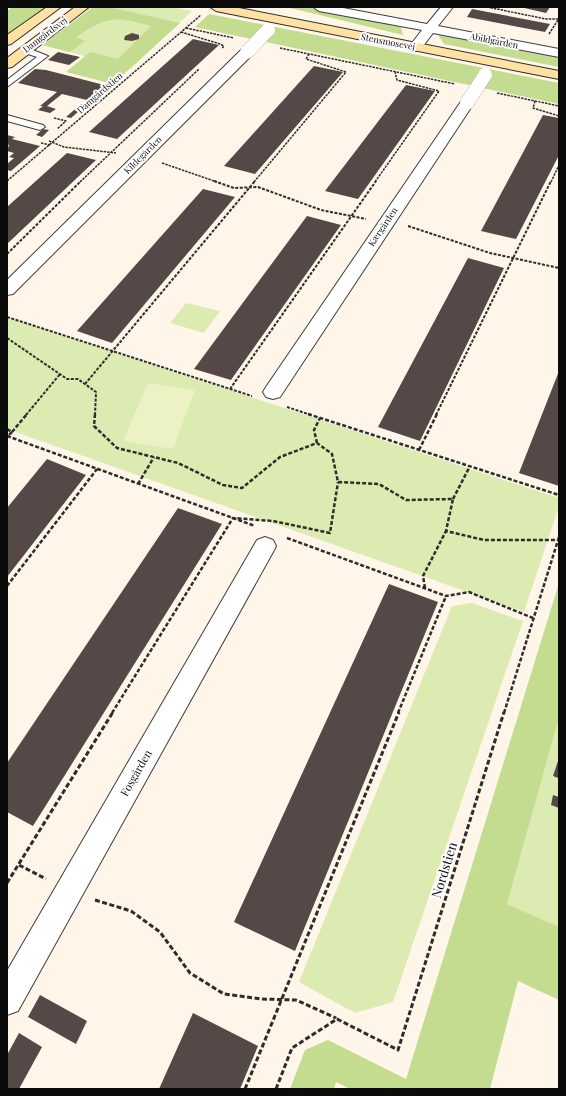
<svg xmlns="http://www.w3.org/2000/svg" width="566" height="1096" font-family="'Playfair Display',serif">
  <rect width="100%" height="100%" fill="#fff6e9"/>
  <path fill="#dcebb1" d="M93 7H171L192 11 131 68 42 45Z
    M186 303 220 311 204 333 170 323Z
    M7 317 559 498V506L524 612 7 429Z
    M472 603 523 621 393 1002 355 1013 299 982 452 606Z
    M559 718V927L507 904Z"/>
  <path fill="#c3dc8f" d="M12 7H46L7 35V11Z
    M93 7H108L180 23 113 84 66 72 90 52 118 59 151 26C117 16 107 16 76 37L85 41 70 52 42 45Z
    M286 7H306L401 27 403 35Z
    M209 14 559 83V104L195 27Z
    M437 33 559 56V67L444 44Z
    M559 583V718L507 904 559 927V1000L518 981 490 1089H350L336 1082 334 1089H290L305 1050 328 1040 406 1079Z"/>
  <path fill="#ecf2c3" d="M148 383 195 390 173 449 123 441Z"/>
  <path fill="#544947" d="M520 7H550L546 13Z
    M472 9 550 24 545 32 467 17Z
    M132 33 139 35V39L132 41 124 40 125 36Z
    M193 39 219 45 117 139 89 132Z
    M58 52 80 57 69 65 48 60Z
    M314 66 343 72 255 174 224 166Z
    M35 69 46 70 108 86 91 101 62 94 47 106 56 109 50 113 38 110 43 106H40L57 92 18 83Z
    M406 85 435 91 358 199 325 191Z
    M81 104 86 105 71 118 66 117Z
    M543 115 559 118V155L516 239 481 231Z
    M43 129 49 130 42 137 36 135Z
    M7 135 15 137 12 139 40 146 11 171 7 170V164L14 158 9 157 14 153 7 151 9 145 7 144Z
    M67 153 96 160 7 244V207Z
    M203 189 235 197 112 343 77 331Z
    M307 216 341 225 231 380 194 369Z
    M468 258 504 268 420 441 378 427Z
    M559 371V486L519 473Z
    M47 459 86 475 7 577V508Z
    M178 508 222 524 33 826 7 812V763Z
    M389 584 438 602 295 951 234 922Z
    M559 758V773L558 778 553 776Z
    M553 795 559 797V808L551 805Z
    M40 995 87 1021 76 1044 28 1017Z
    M193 1013 258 1046 240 1089H159Z
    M19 1033 42 1047 19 1089H7V1055Z"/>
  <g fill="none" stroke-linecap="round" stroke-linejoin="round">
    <defs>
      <path id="lane" d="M25 47 48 56 7 87V80L37 57 22 52 21 50Z
        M7 115 43 125 45 127 40 130 7 121Z"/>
      <path id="street" d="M313 7H338L427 24 441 7H453L438 26 559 49V57L433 33 420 50 415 51 409 47 422 30 319 11Z
        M247 48 252 49 253 52 252 55 13 294 7 295V280L242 49Z
        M467 99 472 100 474 103 280 397 273 399 266 397 263 392 266 387 462 100Z
        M265 537 273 540 276 546 273 552 18 1011 7 1015V971L257 540Z"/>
      <path id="secondary" d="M47 7H61L11 44 7 45V35Z
        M75 7H89L12 67 7 68V58Z
        M210 7H234L559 71V79L216 11Z"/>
    </defs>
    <use href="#lane" stroke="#3e3e3e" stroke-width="2"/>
    <use href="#street" stroke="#3e3e3e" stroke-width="2"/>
    <use href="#secondary" stroke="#2d2d2d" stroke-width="2"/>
    <path stroke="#2d2d2d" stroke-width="1.5" stroke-dasharray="2.5 1" stroke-linecap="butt" d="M487 7 546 19H559
      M186 28 234 38
      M181 32 220 44 224 46 222 48
      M549 34 558 20
      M280 48 455 84
      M497 93 559 106
      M535 101 533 108 559 116
      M54 118 66 121 57 129
      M49 141 64 147 116 153
      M41 143 50 145
      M162 163 217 182
      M7 181 201 15
      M80 182 199 69
      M254 182 346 72 306 59 309 54
      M375 182 439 91 397 80 395 72
      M551 182 559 165"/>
    <path stroke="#2d2d2d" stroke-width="2" stroke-dasharray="3 1.5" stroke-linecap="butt" d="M214 181 234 188 258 187 321 210 366 219
      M408 226 490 253 559 268
      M7 254 81 181
      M7 317 252 396
      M7 338 67 379H78L96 392 95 415
      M85 384 255 181
      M230 389 376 181
      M287 407 311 415
      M26 415 60 374
      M436 415 551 181"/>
    <path stroke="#2d2d2d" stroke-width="2.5" stroke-dasharray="4 2" stroke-linecap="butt" d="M95 414 94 426 117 448 178 463 223 485 242 488 280 457 317 443 332 454 338 482 379 484 406 500 453 499 446 531 484 540H558
      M308 414 559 495
      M7 429 12 432 8 436
      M12 432 27 414
      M7 436 255 526
      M317 443 314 430 320 418
      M419 450 437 414
      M138 484 154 457
      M453 499 470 466
      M287 538 446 596 469 592 533 618
      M7 586 97 469
      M425 588 423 576 446 531
      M112 713 233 518 273 521 330 533 338 482
      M398 713 446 596
      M504 713 559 537"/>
    <path stroke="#2d2d2d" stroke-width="3" stroke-dasharray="5 2.5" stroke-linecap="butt" d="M19 865 46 879
      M7 883 113 712
      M95 900 131 911 160 932 190 973 224 994 262 999 296 1000 336 1018
      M245 1089 399 712
      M276 1089 292 1048 337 1019 398 1050 504 712"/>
    <use href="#lane" fill="#fff" fill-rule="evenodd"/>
    <use href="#street" fill="#fff" fill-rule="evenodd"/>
    <use href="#secondary" fill="#ffe1a4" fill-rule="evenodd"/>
    <defs>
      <path id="street-bridge" d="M247 52 268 30
        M467 103 485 75"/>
    </defs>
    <use href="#street-bridge" stroke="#3e3e3e" stroke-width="14" stroke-linecap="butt"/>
    <use href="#street-bridge" stroke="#fff" stroke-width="14"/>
  </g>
  <g text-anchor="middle" stroke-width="4" stroke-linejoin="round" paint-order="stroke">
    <g font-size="9" fill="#0b0b0b" stroke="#fff">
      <text transform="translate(45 35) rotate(-37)" y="3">Damgårdsvej</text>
      <text transform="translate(494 41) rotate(11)" y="3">Abildgården</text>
      <text transform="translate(388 42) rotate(11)" y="3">Stensmosevej</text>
      <text transform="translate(100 93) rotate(-41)" y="3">Damgårdstien</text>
      <text transform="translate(143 155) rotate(-45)" y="3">Kildegården</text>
      <text transform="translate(383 227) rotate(-56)" y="3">Kærgården</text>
    </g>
    <g font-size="11" fill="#0b0b0b" stroke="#fff">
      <text transform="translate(136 773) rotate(-60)" y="4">Fosgården</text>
    </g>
    <g font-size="13" fill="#0b0b0b" stroke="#fff">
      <text transform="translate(444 870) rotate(-73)" y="5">Nordstien</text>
    </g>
  </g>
  <rect width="566" height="1096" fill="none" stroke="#0b0b0b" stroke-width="16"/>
</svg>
